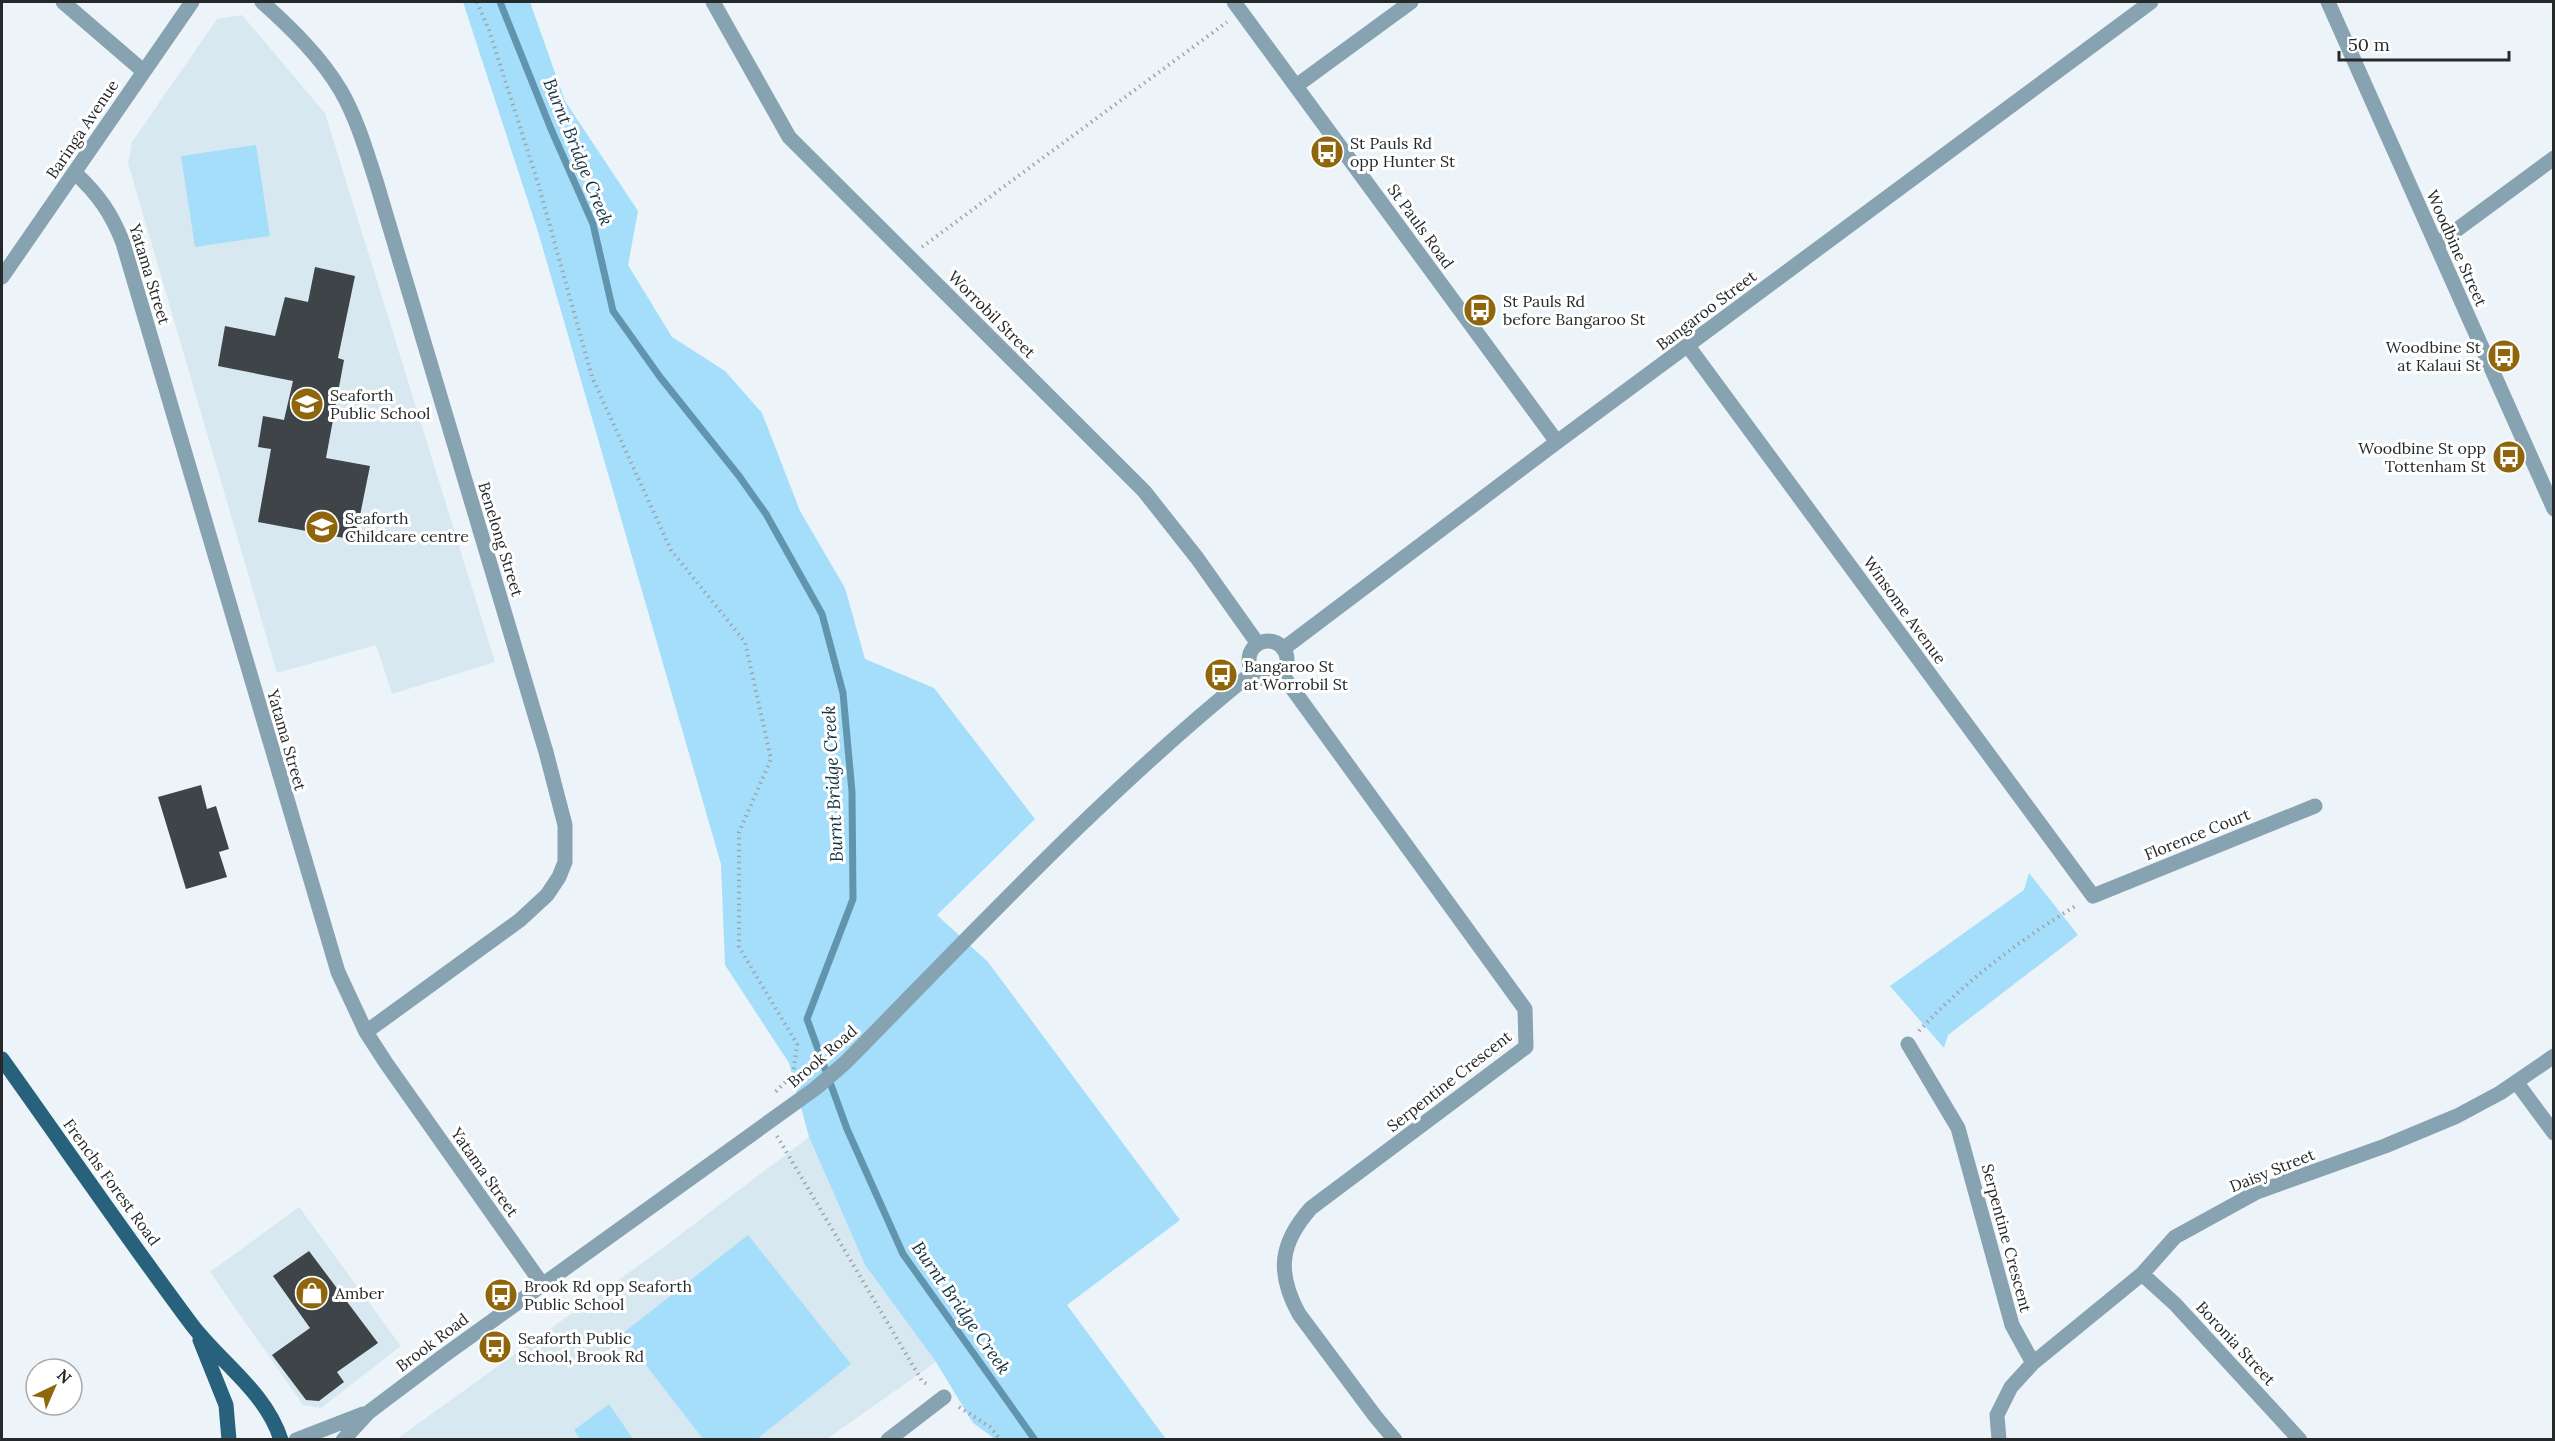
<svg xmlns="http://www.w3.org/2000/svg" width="2555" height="1441" font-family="Lora,serif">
  <rect width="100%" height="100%" fill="#ecf4f9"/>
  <path fill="#d8e8f1" d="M242 15 325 113 495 662 392 694 376 645 277 673 128 163 132 142 217 19Z
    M809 1137 865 1265 936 1362 827 1439 395 1440 656 1253Z
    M299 1207 401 1346 321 1408 303 1405 210 1272Z"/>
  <path fill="#a4defa" d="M463 2H530L565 101 638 211 628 265 672 337 725 371 762 413 800 511 845 588 865 659 934 688 1035 819 937 915 988 962 1180 1220 1067 1305 1166 1439H995L973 1423 936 1362 865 1265 809 1137 789 1063 725 965 721 864 539 235Z
    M256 145 270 236 195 247 181 156Z
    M2029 873 2078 935 1948 1035 1944 1048 1890 986 2024 890Z
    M748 1235 851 1364 757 1439H703L622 1334Z
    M609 1404 633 1439H580L574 1430Z"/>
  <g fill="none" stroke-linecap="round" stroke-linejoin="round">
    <path stroke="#6295ad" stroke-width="7" d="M500 2 551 129 593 224 613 311 660 377 739 476 766 514 822 614 843 693 852 792 853 899 807 1019 847 1129 903 1254 1035 1440"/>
  </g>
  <path fill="#3e4448" d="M315 267 355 276 338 358 344 360 326 458 370 466 355 540 258 522 271 449 258 447 263 416 284 420 293 381 218 366 225 326 275 336 285 297 308 302Z
    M201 785 207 809 216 806 229 849 219 852 227 877 186 889 158 797Z
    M309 1251 378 1343 337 1372 344 1382 319 1401 306 1400 272 1355 310 1328 273 1276Z"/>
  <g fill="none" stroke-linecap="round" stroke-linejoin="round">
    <path stroke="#9fa5a8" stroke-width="4" stroke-dasharray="1.5 4.5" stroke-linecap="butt" d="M477 2 489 30 538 183 592 377 671 550 745 642 771 759 739 832V947L797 1044 793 1075 774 1093
      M922 247 1227 22
      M1919 1031C1963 983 2021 939 2077 905
      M777 1136 922 1381 928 1385
      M959 1407 990 1427 1001 1440"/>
    <path stroke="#87a3b2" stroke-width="15" d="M63 2 142 70
      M262 2C291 28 321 57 341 91 357 119 366 150 376 181L546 752 565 825V862L559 877 547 895 520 920 366 1032
      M713 2 789 137 1144 491 1197 558 1258 644
      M1234 2 1557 442
      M2328 2 2554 509
      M1296 86 1411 2
      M75 173C98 194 112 214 123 243L338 972 366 1032 386 1063 542 1284
      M2436 245 2554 158
      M2 277 192 2
      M1688 346 2093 896 2315 806
      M1249 660a19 19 0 1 1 38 0a19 19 0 1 1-38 0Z
      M1283 649 1557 442 2151 2
      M1281 673 1525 1009 1526 1047 1311 1208C1280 1243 1276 1272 1299 1314L1375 1416 1395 1440
      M1908 1044 1958 1128 2012 1325 2033 1363
      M2517 1083 2554 1133
      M2142 1274 2175 1304 2300 1440
      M296 1440 363 1414
      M343 1440 369 1412 442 1357 816 1088 846 1062C978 928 1106 790 1253 672
      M888 1440 944 1397
      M1999 1440 1997 1415 2011 1387 2033 1363 2142 1274 2175 1237 2257 1192 2385 1146 2457 1116 2500 1093 2554 1056"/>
    <path stroke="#27617b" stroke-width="15" d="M2 1059C65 1147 127 1238 192 1325 221 1363 266 1392 281 1440
      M200 1340 226 1405 229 1440"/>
  </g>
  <defs>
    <symbol id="bus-disc" viewBox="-11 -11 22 22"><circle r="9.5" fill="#8f660c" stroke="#fff"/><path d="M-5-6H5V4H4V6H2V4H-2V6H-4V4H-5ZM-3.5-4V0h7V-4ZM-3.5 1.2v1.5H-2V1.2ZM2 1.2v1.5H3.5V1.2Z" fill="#fff"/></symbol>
    <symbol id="school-disc" viewBox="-11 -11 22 22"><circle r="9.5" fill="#8f660c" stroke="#fff"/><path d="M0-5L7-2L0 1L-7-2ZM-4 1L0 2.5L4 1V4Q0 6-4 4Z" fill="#fff"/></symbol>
    <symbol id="shop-disc" viewBox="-11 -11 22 22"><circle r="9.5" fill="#8f660c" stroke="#fff"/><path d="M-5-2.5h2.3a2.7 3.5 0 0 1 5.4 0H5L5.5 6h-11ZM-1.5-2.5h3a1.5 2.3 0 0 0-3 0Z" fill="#fff"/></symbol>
  </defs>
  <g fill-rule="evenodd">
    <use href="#bus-disc" x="1308" y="133" width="38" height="38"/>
    <use href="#bus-disc" x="1461" y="291" width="38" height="38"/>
    <use href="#bus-disc" x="2485" y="337" width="38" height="38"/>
    <use href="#school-disc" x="288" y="385" width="38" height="38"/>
    <use href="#bus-disc" x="2490" y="438" width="38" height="38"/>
    <use href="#school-disc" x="303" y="508" width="38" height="38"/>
    <use href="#bus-disc" x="1202" y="656" width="38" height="38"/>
    <use href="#shop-disc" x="293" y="1274" width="38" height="38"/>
    <use href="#bus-disc" x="482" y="1276" width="38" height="38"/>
    <use href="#bus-disc" x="476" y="1328" width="38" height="38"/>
  </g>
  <g text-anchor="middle" stroke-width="6" stroke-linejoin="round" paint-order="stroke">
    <g font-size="16" fill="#26292a" stroke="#fff">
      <text transform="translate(82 129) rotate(-56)" y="6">Baringa Avenue</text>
      <text transform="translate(1421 226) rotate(54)" y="6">St Pauls Road</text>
      <text transform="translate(2457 248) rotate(66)" y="6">Woodbine Street</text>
      <text transform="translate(150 274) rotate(73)" y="6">Yatama Street</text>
      <text transform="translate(1706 310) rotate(-37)" y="6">Bangaroo Street</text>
      <text transform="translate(992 314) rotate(45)" y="6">Worrobil Street</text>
      <text transform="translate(501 539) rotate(73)" y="6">Benelong Street</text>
      <text transform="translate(1905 610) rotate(54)" y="6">Winsome Avenue</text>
      <text transform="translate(287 740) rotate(74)" y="6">Yatama Street</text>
      <text transform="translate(2197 834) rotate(-22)" y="6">Florence Court</text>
      <text transform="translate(822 1056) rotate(-41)" y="6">Brook Road</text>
      <text transform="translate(1449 1081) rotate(-38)" y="6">Serpentine Crescent</text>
      <text transform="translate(2272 1170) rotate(-22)" y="6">Daisy Street</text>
      <text transform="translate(485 1172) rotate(55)" y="6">Yatama Street</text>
      <text transform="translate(112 1182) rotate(54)" y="6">Frenchs Forest Road</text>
      <text transform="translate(2007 1238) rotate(75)" y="6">Serpentine Crescent</text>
      <text transform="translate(432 1342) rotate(-37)" y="6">Brook Road</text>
      <text transform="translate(2236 1343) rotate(47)" y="6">Boronia Street</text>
    </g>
    <g font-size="16" fill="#26292a" stroke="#fff" text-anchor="start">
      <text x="1350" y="149">St Pauls Rd<tspan x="1350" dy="18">opp Hunter St</tspan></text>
      <text x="1503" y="307">St Pauls Rd<tspan x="1503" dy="18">before Bangaroo St</tspan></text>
      <text x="2481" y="353" text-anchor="end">Woodbine St<tspan x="2481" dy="18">at Kalaui St</tspan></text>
      <text x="330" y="401">Seaforth<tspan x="330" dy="18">Public School</tspan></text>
      <text x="2486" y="454" text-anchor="end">Woodbine St opp<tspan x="2486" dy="18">Tottenham St</tspan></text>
      <text x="345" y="524">Seaforth<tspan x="345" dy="18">Childcare centre</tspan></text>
      <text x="1244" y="672">Bangaroo St<tspan x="1244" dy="18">at Worrobil St</tspan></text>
      <text x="524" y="1292">Brook Rd opp Seaforth<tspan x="524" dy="18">Public School</tspan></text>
      <text x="335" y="1299">Amber</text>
      <text x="518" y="1344">Seaforth Public<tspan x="518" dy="18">School, Brook Rd</tspan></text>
    </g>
    <g font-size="18" font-style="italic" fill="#143443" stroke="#fff">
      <text transform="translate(578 152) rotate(68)" y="6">Burnt Bridge Creek</text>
      <text transform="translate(833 784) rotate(-93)" y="6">Burnt Bridge Creek</text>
      <text transform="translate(961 1308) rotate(55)" y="6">Burnt Bridge Creek</text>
    </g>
  </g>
  <rect width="2555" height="1441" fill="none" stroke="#26292a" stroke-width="6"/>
  <g transform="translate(54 1387) rotate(44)"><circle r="28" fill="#ffffff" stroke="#a8a9aa" stroke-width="1.5"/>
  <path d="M0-4.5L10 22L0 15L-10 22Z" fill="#8f660c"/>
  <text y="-9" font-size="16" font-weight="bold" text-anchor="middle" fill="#26292a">N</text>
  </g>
  <path d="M2339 51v9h170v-9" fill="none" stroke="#26292a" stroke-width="3"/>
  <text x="2348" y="51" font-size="18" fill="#26292a" stroke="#ffffff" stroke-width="4.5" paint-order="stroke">50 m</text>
</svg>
